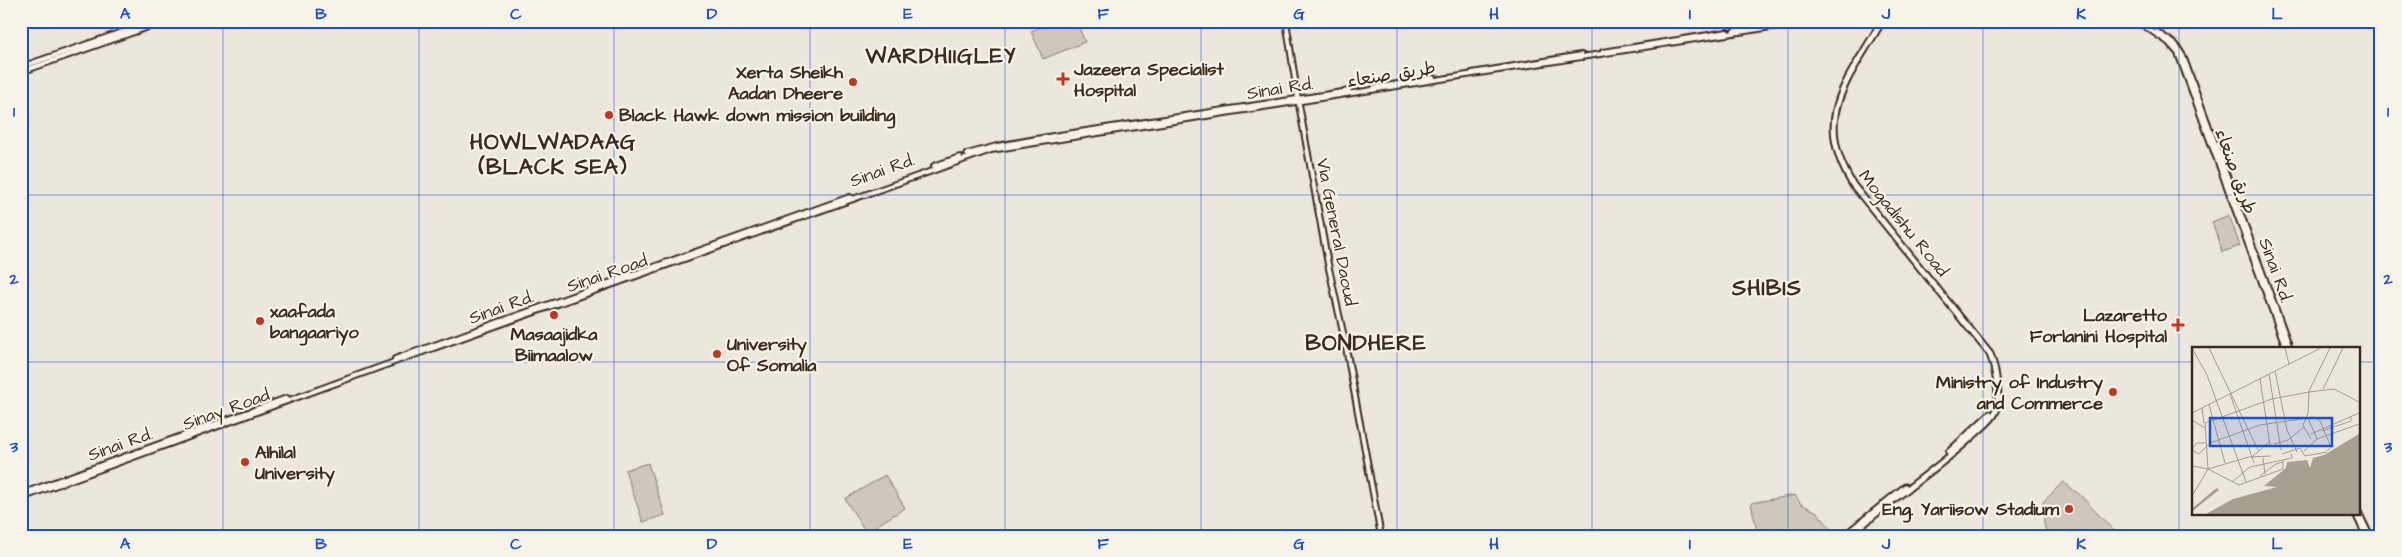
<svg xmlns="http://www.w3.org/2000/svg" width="2402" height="557" font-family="'Architects Daughter','Playpen Sans Arabic',sans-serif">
  <rect width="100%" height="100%" fill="#ece7dc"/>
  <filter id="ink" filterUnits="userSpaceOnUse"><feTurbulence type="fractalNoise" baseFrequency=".02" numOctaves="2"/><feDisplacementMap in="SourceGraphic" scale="10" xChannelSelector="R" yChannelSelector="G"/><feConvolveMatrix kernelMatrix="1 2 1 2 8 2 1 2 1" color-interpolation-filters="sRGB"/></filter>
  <g filter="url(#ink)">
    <path fill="#cec8bc" stroke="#84796d" d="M1055 21H1076L1085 42 1043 59 1031 31Z
      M2229 215 2240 246 2222 252 2212 222Z
      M648 463 665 515 643 522 625 470Z
      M885 475 905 508 866 532 845 499Z
      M2063 482 2080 495 2116 533V536H2049C2043 528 2042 515 2046 506L2043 505V502Z
      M1795 495 1801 504 1817 512 1837 536H1758L1751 503Z"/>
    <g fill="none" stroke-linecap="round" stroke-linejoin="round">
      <defs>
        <path id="secondary" d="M1286 21 1298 99 1328 264 1344 337 1381 536
          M2137 21 2168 42 2178 53 2286 348
          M1734 31 1791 21
          M2157 32 2176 45 2183 56 2290 348
          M1603 52 1727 32
          M21 67 154 21
          M21 72 165 21
          M1472 73 1581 55
          M1374 88 1433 78
          M967 154 997 146 1053 136 1349 91
          M934 166 960 157
          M395 359 850 197
          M21 494 287 398
          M21 498 383 366 991 150 1810 21
          M2358 511 2370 536
          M2355 513 2366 536"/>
        <path id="trunk" d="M1949 452 1990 414
          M1844 536 1905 487
          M1850 536C1889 500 1934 472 1973 436 1980 429 1993 420 1996 411 2001 397 1995 367 1990 354L1853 185C1810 116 1849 80 1882 21"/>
      </defs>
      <use href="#secondary" stroke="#3b2a1e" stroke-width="8"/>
      <use href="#trunk" stroke="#3b2a1e" stroke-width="9"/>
      <use href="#secondary" stroke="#f7f3e8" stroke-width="4"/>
      <use href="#trunk" stroke="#f7f3e8" stroke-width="5"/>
    </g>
  </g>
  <path fill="none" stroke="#1d4ed8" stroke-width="1" stroke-opacity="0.55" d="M223 21V536M419 21V536M614 21V536M810 21V536M1005 21V536M1201 21V536M1397 21V536M1592 21V536M1788 21V536M1983 21V536M2179 21V536M21 195H2381M21 362H2193M2358 362H2381"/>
  <g fill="#c8321e" stroke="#f7f3e8" stroke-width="2">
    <path d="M1060.5 71.5h5v5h5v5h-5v5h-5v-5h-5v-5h5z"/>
    <circle cx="853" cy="82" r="5"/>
    <circle cx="609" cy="115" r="5"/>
    <circle cx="554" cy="315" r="5"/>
    <circle cx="260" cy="321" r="5"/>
    <path d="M2175.5 317.5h5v5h5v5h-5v5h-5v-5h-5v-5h5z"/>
    <circle cx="717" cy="354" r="5"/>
    <circle cx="2113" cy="392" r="5"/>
    <circle cx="245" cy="462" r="5"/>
    <circle cx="2069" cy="509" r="5"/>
  </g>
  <g text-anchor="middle" stroke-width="4.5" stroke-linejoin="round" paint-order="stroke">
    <g font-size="18" font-weight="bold" fill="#3b2a1e" stroke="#f7f3e8" text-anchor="start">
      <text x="1074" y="75">Jazeera Specialist<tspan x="1074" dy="21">Hospital</tspan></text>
      <text x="843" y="78" text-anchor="end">Xerta Sheikh<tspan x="843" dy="21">Aadan Dheere</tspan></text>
      <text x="619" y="121">Black Hawk down mission building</text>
      <text x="270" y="317">xaafada<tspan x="270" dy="21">bangaariyo</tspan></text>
      <text x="2167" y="321" text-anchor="end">Lazaretto<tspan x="2167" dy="21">Forlanini Hospital</tspan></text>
      <text x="554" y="340" text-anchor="middle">Masaajidka<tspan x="554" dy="21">Biimaalow</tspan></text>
      <text x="727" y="350">University<tspan x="727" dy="21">Of Somalia</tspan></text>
      <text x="2103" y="388" text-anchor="end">Ministry of Industry<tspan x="2103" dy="21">and Commerce</tspan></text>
      <text x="255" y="458">Alhilal<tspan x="255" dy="21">University</tspan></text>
      <text x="2059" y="515" text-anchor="end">Eng. Yariisow Stadium</text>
    </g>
    <g font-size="18" fill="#3b2a1e" stroke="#f7f3e8">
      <text transform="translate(1391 74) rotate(-9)" y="6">طريق صنعاء</text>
      <text transform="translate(1280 88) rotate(-9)" y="6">Sinai Rd.</text>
      <text transform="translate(882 170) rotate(-20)" y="6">Sinai Rd.</text>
      <text transform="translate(2236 171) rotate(70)" y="6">طريق صنعاء</text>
      <text transform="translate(1904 223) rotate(51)" y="6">Mogadishu Road</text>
      <text transform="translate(1337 232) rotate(79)" y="6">Via General Daoud</text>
      <text transform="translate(2276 270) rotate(70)" y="6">Sinai Rd.</text>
      <text transform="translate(607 273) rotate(-19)" y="6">Sinai Road</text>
      <text transform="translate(501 307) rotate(-20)" y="6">Sinai Rd.</text>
      <text transform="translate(226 409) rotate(-20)" y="6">Sinay Road</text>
      <text transform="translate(120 444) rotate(-20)" y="6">Sinai Rd.</text>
    </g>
    <g font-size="22" font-weight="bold" letter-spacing="1" fill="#3b2a1e" stroke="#f7f3e8">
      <text x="941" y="63">WARDHIIGLEY</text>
      <text x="553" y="149">HOWLWADAAG<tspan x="553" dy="25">(BLACK SEA)</tspan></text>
      <text x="1767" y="295">SHIBIS</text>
      <text x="1366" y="350">BONDHERE</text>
    </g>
  </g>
  <g transform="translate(2192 347)">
    <rect width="168" height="168" fill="#ece7dc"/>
    <path d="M167 87V167H14L41 152 85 140 72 139 94 121 95 115 115 113 118 121 121 111 132 108Z" fill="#a89f93"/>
    <path fill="none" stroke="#a89f93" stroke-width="2.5" d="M11 154 24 143M0 163 26 142"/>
    <path fill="none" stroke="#a59b90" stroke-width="1" d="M0 1 15 28 54 135M17 1 66 103M93 1 97 17M83 24 95 83 105 105M77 27 89 103M68 32 78 98M131 42 151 1M117 45 142 42 167 55M38 47 62 116M17 58 33 116M10 61 12 76M0 66 129 1M116 71 125 92M0 73 13 81M130 84 159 74V69M119 87 167 66M119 92 111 78 116 66 117 44 138 1M125 92 167 77M82 97 96 93 112 80M108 101 113 109 135 105M0 102 5 96H14M0 103 7 107 18 96 68 78 122 70 128 74 139 100 135 104M112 104 125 92M90 107 108 101M60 110 77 95M71 111 73 127M0 119 16 122M16 122 13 76 80 52 117 45M16 122 47 138 91 122V113M16 122 57 110 79 109M68 129 84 117 91 115M40 135 58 120 100 111 99 107M0 149 16 122"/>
    <path fill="#1d4ed8" fill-opacity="0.15" stroke="#1d4ed8" stroke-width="2.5" d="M18 71H140V99H18Z"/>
    <rect width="168" height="168" fill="none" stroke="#3b2a1e" stroke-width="2.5"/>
  </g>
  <rect width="2402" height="557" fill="none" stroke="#f7f3e8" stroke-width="55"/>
  <rect x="28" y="28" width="2346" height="502" fill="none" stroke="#1d4ed8" stroke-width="2"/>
  <g font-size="16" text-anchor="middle" font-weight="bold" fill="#1d4ed8">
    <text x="125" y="19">A</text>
    <text x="321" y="19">B</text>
    <text x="516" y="19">C</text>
    <text x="712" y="19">D</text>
    <text x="908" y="19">E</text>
    <text x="1103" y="19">F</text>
    <text x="1299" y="19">G</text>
    <text x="1494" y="19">H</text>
    <text x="1690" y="19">I</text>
    <text x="1886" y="19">J</text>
    <text x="2081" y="19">K</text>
    <text x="2277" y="19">L</text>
    <text x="14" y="117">1</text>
    <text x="2388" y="117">1</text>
    <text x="14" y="284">2</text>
    <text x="2388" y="284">2</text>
    <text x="14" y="452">3</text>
    <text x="2388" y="452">3</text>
    <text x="125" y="549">A</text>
    <text x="321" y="549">B</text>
    <text x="516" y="549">C</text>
    <text x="712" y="549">D</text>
    <text x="908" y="549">E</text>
    <text x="1103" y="549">F</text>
    <text x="1299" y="549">G</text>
    <text x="1494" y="549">H</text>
    <text x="1690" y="549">I</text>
    <text x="1886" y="549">J</text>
    <text x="2081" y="549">K</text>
    <text x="2277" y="549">L</text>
  </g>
</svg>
